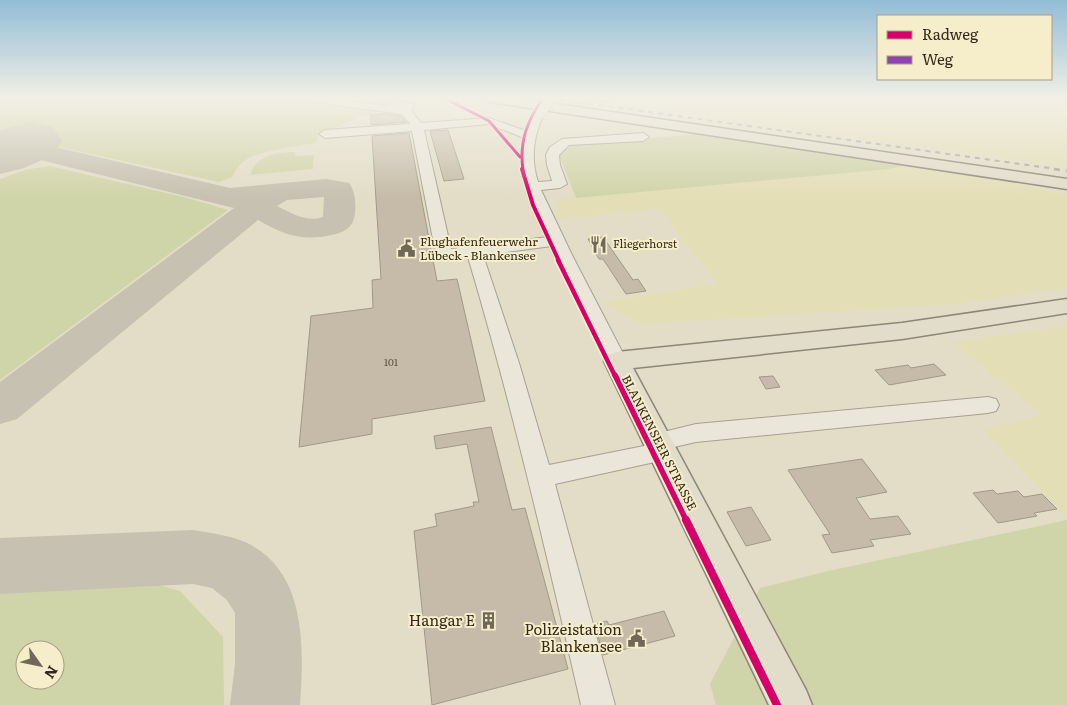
<svg xmlns="http://www.w3.org/2000/svg" width="1067" height="705" font-family="Literata,serif">
  <rect width="100%" height="100%" fill="#e3ddc7"/>
  <path fill="#e4deb6" d="M621 98H1067V167L613 103Z
    M902 166 1014 183 1067 195V288L957 304 641 324 602 302 717 284 659 209 555 219 559 200 889 169Z
    M1067 326V518L983 429 1042 415 952 342Z"/>
  <path fill="#d0d4a9" fill-rule="evenodd" d="M0 98H392L377 108 402 112 410 123 402 125 400 113 356 116 355 119 318 135 316 143C305 144 296 146 285 148 261 154 244 152 232 177L219 182 0 134Z
    M699 134 902 166 889 169 576 198 558 152 575 144Z
    M295 152V156L314 155 313 169 250 175C258 154 276 153 295 152Z
    M49 166 184 197 228 210 0 380V179L25 170Z
    M1067 520V705H716L710 684 760 588 824 572Z
    M148 582 180 591 223 637 224 705H0V588ZM25 650H55V680H25Z"/>
  <g fill="none" stroke-linecap="round" stroke-linejoin="round">
    <path fill="#c6c1b0" fill-rule="evenodd" d="M0 134 230 188 326 179 349 183C355 191 356 202 355 213 354 225 347 231 336 234 304 242 286 236 258 220L17 419 0 424V382L234 208 0 150ZM324 197 323 217C307 223 291 213 277 206L287 200Z
      M193 530C211 533 228 535 245 542 307 570 304 648 300 705H230L235 664V613L227 600 212 588 193 584 0 594V538Z"/>
    <path fill="#c6c1b0" fill-rule="evenodd" d="M30 122 53 127 62 141 53 155 24 168 0 174V130Z"/>
  </g>
  <path fill="#c6bba8" stroke="#a29887" d="M386 114 401 116 406 122 371 125V115Z
    M448 130 464 179 444 181 430 131Z
    M409 133 437 281 457 279 485 401 372 419V434L299 447 311 316 373 308 372 280 381 279 372 136Z
    M603 237 633 280 638 279 646 291 626 294 603 259H599L588 239Z
    M934 364 946 375 889 385 875 370 908 365 911 368Z
    M773 376 780 387 766 389 759 377Z
    M491 427 512 510 525 508 568 669 432 705 414 531 437 526 435 514 474 506 473 502H479L467 444 436 449 434 436Z
    M862 459 887 492 856 498 870 519 898 516 911 534 870 540 874 546 832 553 822 535 830 534 788 470Z
    M993 490 997 494 1018 491 1024 497 1042 494 1057 509 1034 513 1037 516 998 523 973 493Z
    M751 507 771 540 746 546 727 512Z
    M664 611 675 636 603 655 595 624 607 621 609 625Z"/>
  <g fill="none" stroke-linecap="round" stroke-linejoin="round">
    <defs>
      <path id="minor" d="M301 98H329L387 106 397 101 413 104 414 106 412 112 421 123 489 118 526 131 535 111H543L544 113C534 136 530 157 538 182L552 181 547 165 546 155 550 147 562 139 643 133 649 137 643 141 569 145 559 155 560 165 567 184 560 188 541 190 573 257 627 361 624 366 617 368 610 366 607 361 552 246 483 255 519 363 549 465 649 445 647 441 651 435 696 424 988 397 996 399 999 405 996 411 988 413 696 442 674 447 676 451 672 458 664 460 555 484 615 705H581C547 555 512 405 468 257L444 260 438 258 436 255 412 131 325 138 319 134 325 130 410 124 402 114 306 101ZM489 124 524 138C514 174 534 205 548 237L451 249 424 130Z"/>
      <path id="major" d="M484 98H516L1067 179V189L490 102Z
        M1067 299V313L902 339 633 368 806 690 812 705H769L604 361 608 355 617 352 902 323Z"/>
    </defs>
    <use href="#minor" stroke="#a7a091" stroke-width="2"/>
    <use href="#major" stroke="#8d8678" stroke-width="3"/>
    <use href="#minor" fill="#eae6da" fill-rule="evenodd"/>
    <use href="#major" fill="#e2ddca" fill-rule="evenodd"/>
    <path stroke="#a9a59a" stroke-width="2" stroke-dasharray="5 5" stroke-linecap="butt" d="M549 98 1063 170"/>
    <path stroke="#a9a59a" stroke-width="2.5" stroke-dasharray="6 6" stroke-linecap="butt" d="M1054 169 1067 171"/>
    <defs>
      <path id="minor-bridge" d="M539 113 550 98"/>
    </defs>
    <use href="#minor-bridge" stroke="#a7a091" stroke-width="13" stroke-linecap="butt"/>
    <use href="#minor-bridge" stroke="#eae6da" stroke-width="12"/>
    <path stroke="#8e44ad" stroke-width="2" stroke-dasharray="4.5 2" stroke-linecap="butt" d="M581 98 609 102"/>
    <defs>
      <path id="cycleway-far4" d="M444 98 489 121 520 157
        M523 170C519 142 527 121 543 98"/>
      <path id="cycleway-far3" d="M522 169 533 205 559 261"/>
      <path id="cycleway-far2" d="M558 260 615 376"/>
      <path id="cycleway-far1" d="M615 375 687 522"/>
      <path id="cycleway" d="M686 520 777 705"/>
    </defs>
    <use href="#cycleway-far4" stroke="#f6edcb" stroke-width="5"/>
    <use href="#cycleway-far3" stroke="#f6edcb" stroke-width="6"/>
    <use href="#cycleway-far2" stroke="#f6edcb" stroke-width="8"/>
    <use href="#cycleway-far1" stroke="#f6edcb" stroke-width="9"/>
    <use href="#cycleway" stroke="#f6edcb" stroke-width="11"/>
    <use href="#cycleway-far4" stroke="#d6006c" stroke-width="3"/>
    <use href="#cycleway-far3" stroke="#d6006c" stroke-width="4"/>
    <use href="#cycleway-far2" stroke="#d6006c" stroke-width="4.5"/>
    <use href="#cycleway-far1" stroke="#d6006c" stroke-width="5.5"/>
    <use href="#cycleway" stroke="#d6006c" stroke-width="8"/>
  </g>
  <linearGradient id="sky" x2="0" y2="1"><stop stop-color="#93bcd6"/><stop offset="0.5" stop-color="#f2f0e6"/><stop offset="1" stop-color="#f2f0e6" stop-opacity="0"/></linearGradient>
  <rect width="1067" height="197" fill="url(#sky)"/>
  <defs>
    <symbol id="restaurant-bare" viewBox="-9 -9 18 18"><path d="M-5-6h1v4h1v-4h1v4h1v-4h1v5L-1.5 .5V6h-2V.5L-5-1ZM5-6V6H3V1.5H1.5Q1.5-4 5-6Z" fill="#716857" stroke="#f6edcb" stroke-width="2.5" paint-order="stroke"/></symbol>
    <symbol id="civic-bare" viewBox="-9 -9 18 18"><path d="M-.6-6.5H3V-4.5H.6V-3L4-1V1h2V6H-6V1h2V-1L-.6-3ZM-1.2 2.5V6h2.4V2.5Z" fill="#716857" stroke="#f6edcb" stroke-width="2.5" paint-order="stroke"/></symbol>
    <symbol id="building-bare" viewBox="-9 -9 18 18"><path d="M-4-6H4V6H1V3H-1V6H-4ZM-2.5-4.3h1.7v1.8h-1.7ZM.8-4.3h1.7v1.8H.8ZM-2.5-1h1.7V.8h-1.7ZM.8-1h1.7V.8H.8Z" fill="#716857" stroke="#f6edcb" stroke-width="2.5" paint-order="stroke"/></symbol>
  </defs>
  <g fill-rule="evenodd">
    <use href="#restaurant-bare" x="586" y="232" width="25" height="25"/>
    <use href="#civic-bare" x="394" y="236" width="25" height="25"/>
    <use href="#building-bare" x="476" y="608" width="25" height="25"/>
    <use href="#civic-bare" x="624" y="626" width="25" height="25"/>
  </g>
  <g text-anchor="middle" stroke-width="4" stroke-linejoin="round" paint-order="stroke">
    <g font-size="10" fill="#584e3e">
      <text x="391" y="366">101</text>
    </g>
    <g font-size="11" fill="#34291a" stroke="#f6edcb" text-anchor="start">
      <text x="613" y="248">Fliegerhorst</text>
    </g>
    <g font-size="12" fill="#34291a" stroke="#f6edcb" text-anchor="start">
      <text x="420" y="246">Flughafenfeuerwehr<tspan x="420" dy="14">Lübeck - Blankensee</tspan></text>
    </g>
    <g font-size="12" fill="#34291a" stroke="#f6edcb">
      <text transform="translate(659 443) rotate(63)" y="4">BLANKENSEER STRASSE</text>
    </g>
    <g font-size="15" fill="#34291a" stroke="#f6edcb" text-anchor="end">
      <text x="475" y="626">Hangar E</text>
      <text x="622" y="635">Polizeistation<tspan x="622" dy="17">Blankensee</tspan></text>
    </g>
  </g>
  <rect x="877" y="15" width="175" height="65" fill="#f6edcb" stroke="#a89f84"/>
  <rect x="887" y="31" width="25" height="8" fill="#d6006c" stroke="#a89f84"/>
  <text x="922" y="40" font-size="15" fill="#34291a">Radweg</text>
  <rect x="887" y="56" width="25" height="8" fill="#8e44ad" stroke="#a89f84"/>
  <text x="922" y="65" font-size="15" fill="#34291a">Weg</text>
  <g transform="translate(40 665) rotate(123)"><circle r="24" fill="#f6edcb" stroke="#a89f84"/>
  <path d="M0-4L9 19L0 12L-9 19Z" fill="#716857"/>
  <text y="-8" font-size="14" font-weight="bold" text-anchor="middle" fill="#34291a">N</text>
  </g>
</svg>
